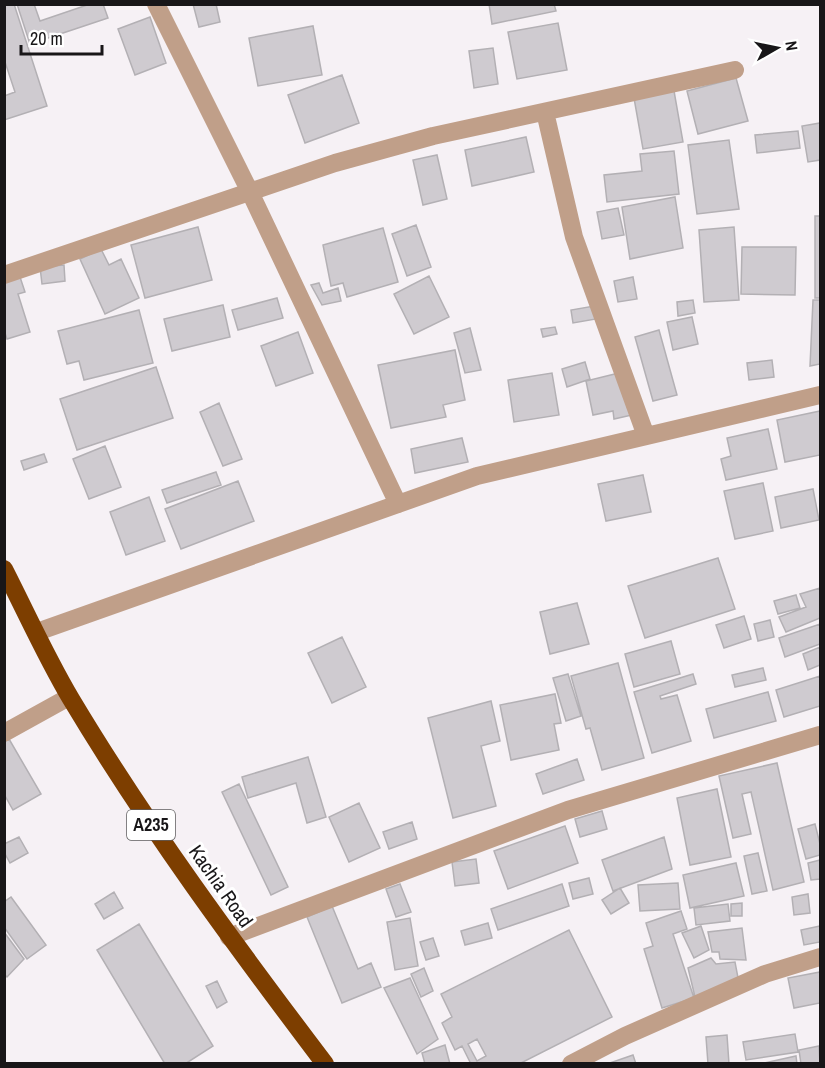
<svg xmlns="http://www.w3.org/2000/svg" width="825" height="1068" font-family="'Archivo Narrow',sans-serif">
  <rect width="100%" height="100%" fill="#f6f1f5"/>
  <path fill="#cfcbd0" stroke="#b3b0b4" stroke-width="1.5" fill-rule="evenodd" d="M4 4H14L47 106 4 120V96L15 92 4 59Z
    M17 4H34L40 21 90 4H103L108 18 30 44Z
    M193 4H216L220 22 199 27Z
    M489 4H554L556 11 492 24Z
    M150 17 166 63 135 75 118 29Z
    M558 23 567 70 517 79 508 32Z
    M313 26 322 75 258 86 249 38Z
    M493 48 498 84 474 88 469 51Z
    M342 75 359 123 305 143 288 95Z
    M736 78 748 121 698 134 687 91Z
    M674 91 683 142 643 149 634 98Z
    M820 123V160L808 162 802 126Z
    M798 131 800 148 757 153 755 135Z
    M526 137 534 172 472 186 465 150Z
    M729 140 739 209 697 214 688 145Z
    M674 151 679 194 607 202 604 175 642 171 640 154Z
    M437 155 447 199 423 205 413 160Z
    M675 197 683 248 630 259 622 207Z
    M618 208 624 235 602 239 597 212Z
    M815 216H820V298H815Z
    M416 225 431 267 407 276 392 234Z
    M198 227 212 280 145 298 131 245Z
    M734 227 739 300 704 302 699 230Z
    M383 228 398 282 347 297 343 283 331 286 323 245Z
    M742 247H796L795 295 741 294Z
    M101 249 109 265 121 259 139 298 105 314 80 259Z
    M64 265 65 281 42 284 40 267Z
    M429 276 449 317 414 334 394 294Z
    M20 277 25 292 18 294 30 332 7 339 4 330V282Z
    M633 277 637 299 618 302 614 281Z
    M319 283 323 293 338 288 341 301 322 305 311 285Z
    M277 298 283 318 238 330 232 310Z
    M693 300 695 313 678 316 677 302Z
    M813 300H820V364L810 366Z
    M223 305 230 337 172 351 164 319Z
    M594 306 596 319 573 323 571 310Z
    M139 310 153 363 84 380 79 361 67 364 58 331Z
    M692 317 698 344 673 350 667 322Z
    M555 327 557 334 543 337 541 329Z
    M470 328 481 370 465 373 454 333Z
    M659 330 677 395 653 401 635 337Z
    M298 332 313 373 276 386 261 346Z
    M455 350 465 400 443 405 446 417 391 428 378 365Z
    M772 360 774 377 749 380 747 363Z
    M585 362 590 379 567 387 562 369Z
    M156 367 173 418 77 450 60 399Z
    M623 372 632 415 614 419 613 411 593 415 586 381Z
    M552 373 559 415 514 422 508 380Z
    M219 403 242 459 223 466 200 412Z
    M820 411V455L785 462 777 420Z
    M768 429 777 469 726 480 721 459 731 456 727 438Z
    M462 438 468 462 415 473 411 449Z
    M105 446 121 487 89 499 73 459Z
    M44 454 47 462 24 470 21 461Z
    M216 472 221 485 167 503 162 490Z
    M643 475 651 512 606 521 598 484Z
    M238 481 254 521 181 549 165 509Z
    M763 483 773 531 735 539 724 491Z
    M813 489 819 520 781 528 775 497Z
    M149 497 165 541 126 555 110 512Z
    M718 558 735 609 645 638 628 586Z
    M820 588V618L786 632 779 617 806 607 800 594Z
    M796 595 800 608 778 614 774 601Z
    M577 603 589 644 550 654 540 612Z
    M744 616 751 639 724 648 716 625Z
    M770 620 774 637 758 641 754 624Z
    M820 624V644L785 657 779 638Z
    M342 637 366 687 332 703 308 653Z
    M671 641 680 674 634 687 625 654Z
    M820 647V665L808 670 803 654Z
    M618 663 644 758 602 770 590 728 586 729 571 676Z
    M763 668 766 680 735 687 732 675Z
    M568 674 581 716 566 721 553 678Z
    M693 674 696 684 660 696 661 699 677 695 691 741 652 753 634 692Z
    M820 676V706L784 717 776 690Z
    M768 692 776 721 714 738 706 709Z
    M555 694 561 723 554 724 559 750 511 760 500 705Z
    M491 701 500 741 481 746 496 806 453 818 428 718Z
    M9 739 41 794 13 810 4 794V742Z
    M308 757 326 817 307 823 296 783 248 798 242 777Z
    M577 759 584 780 543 794 536 774Z
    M777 763 804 882 773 890 751 792 742 794 751 834 733 838 719 776Z
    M239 784 288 887 271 895 222 792Z
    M717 789 731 857 690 865 677 798Z
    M359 803 380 848 349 862 329 817Z
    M602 811 607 829 580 837 575 819Z
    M412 822 417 839 389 849 383 832Z
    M815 824 820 844V855L806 859 798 829Z
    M565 826 578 863 508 889 494 851Z
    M19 837 28 853 10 863 4 852V844Z
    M664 837 672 869 613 891 602 860Z
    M758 853 767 891 752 894 744 856Z
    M476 859 479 883 455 886 452 862Z
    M820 860V879L811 880 808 863Z
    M736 863 744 896 690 908 683 875Z
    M589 878 593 894 573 899 569 883Z
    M678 883 680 909 640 911 638 885Z
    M400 884 411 912 396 917 386 889Z
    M562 884 569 906 498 930 491 909Z
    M620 888 629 903 611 914 602 900Z
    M114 892 123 908 104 919 95 904Z
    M808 894 810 913 794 915 792 897Z
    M11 897 46 945 27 959 4 927V902Z
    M742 903V916H731V904Z
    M728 904 730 921 696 925 694 908Z
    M332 906 358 969 371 963 381 987 342 1003 307 917Z
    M681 911 687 929 673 934 694 998 662 1008 644 949 653 946 646 923Z
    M410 918 418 966 395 970 387 922Z
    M488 923 492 938 465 945 461 931Z
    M139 924 213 1046 185 1064H165L97 950Z
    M701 926 709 950 694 958 682 933Z
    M820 926V942L804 945 801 930Z
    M742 928 746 960 720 959 719 952H712L708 932Z
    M569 930 612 1017 519 1064H471L462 1046 455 1050 442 1023 452 1017 441 994ZM477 1039 486 1056 477 1061 468 1044Z
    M4 932 24 959 7 977 4 974Z
    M433 938 439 956 426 960 420 942Z
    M711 958 716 964 735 962 739 983 695 997 688 968Z
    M424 968 433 991 421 997 411 974Z
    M820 972V1003L794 1008 788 978Z
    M410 978 438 1039 417 1054 384 988Z
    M217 981 227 1002 217 1008 206 986Z
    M795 1034 798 1052 746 1060 743 1042Z
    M727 1035 729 1064H708L706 1037Z
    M445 1045 450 1064H425L422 1053Z
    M819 1046 820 1064H801L799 1050Z
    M633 1055 636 1064H607Z
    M796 1056 797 1064H760Z"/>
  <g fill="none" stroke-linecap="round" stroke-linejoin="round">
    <path stroke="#c09f89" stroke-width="18" d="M156 4 250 192 398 504
      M545 112 574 237 646 436
      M4 275 335 163 433 136 735 70
      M37 632 477 476 820 395
      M4 733 69 697
      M229 937 568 810 820 735
      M571 1064 625 1036 765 974 820 957"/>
    <path stroke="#7d3e00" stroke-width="18" d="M4 569C26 612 46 657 71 699 147 826 235 945 325 1064"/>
  </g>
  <g text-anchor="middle" stroke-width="6" stroke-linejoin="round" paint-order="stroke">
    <rect fill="#fff" stroke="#5d5c5d" stroke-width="1.5" x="127" y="810" width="48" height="30" rx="4.5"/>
    <g font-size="18" font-weight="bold" fill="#181618">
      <text x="151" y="831">A235</text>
    </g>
    <g font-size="20" fill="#181618" stroke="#fff">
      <text transform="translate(221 886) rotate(55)" y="7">Kachia Road</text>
    </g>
  </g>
  <rect width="825" height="1068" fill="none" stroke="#181618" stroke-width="12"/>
  <g transform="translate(777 48) rotate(81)" stroke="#ffffff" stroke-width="4.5" paint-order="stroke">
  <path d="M0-4.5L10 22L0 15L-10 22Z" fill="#181618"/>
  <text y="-9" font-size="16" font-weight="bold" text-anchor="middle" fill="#181618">N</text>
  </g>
  <path d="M21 45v9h81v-9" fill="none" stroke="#181618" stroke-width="3"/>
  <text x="30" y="45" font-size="18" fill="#181618" stroke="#ffffff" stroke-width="4.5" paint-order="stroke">20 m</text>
</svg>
